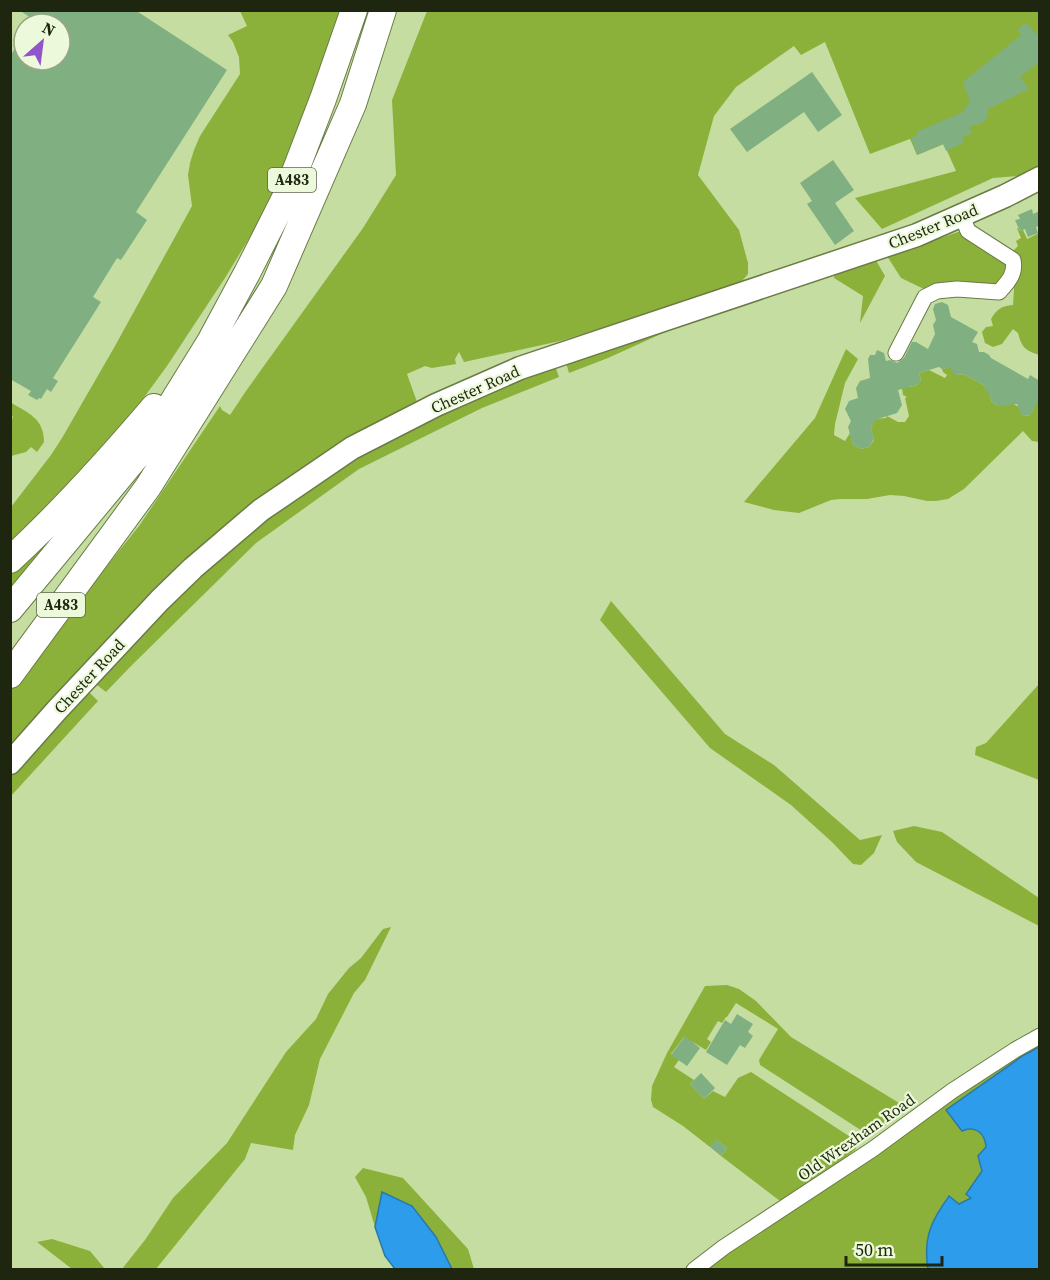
<svg xmlns="http://www.w3.org/2000/svg" width="1050" height="1280" font-family="'Source Serif 4',serif">
  <rect width="100%" height="100%" fill="#c6dda1"/>
  <path fill="#8bb13a" d="M240 11H340L309 109 265 212 225 278 167 366 115 437 11 549V507L51 455 62 438 115 346 192 206 188 175 190 163 194 150 200 136 240 74 239 57 233 42 228 35 247 26Z
    M427 11H1039V171L1032 175 993 178 882 229 855 198 956 171 944 144 917 155 910 139 870 154 825 42 801 55 794 46 736 87 714 116 698 175 739 230 748 263V274L742 281 641 316 560 341 464 362 459 352 455 359 456 364 432 368 425 366 407 374 417 402 99 649 11 744V685L139 526 220 406 222 410 230 415 246 391 363 228 396 175 392 100Z
    M1017 228H1018L1020 231 1023 230 1027 239 1039 233V355C1025 350 1022 348 1018 333L1013 329 1002 344 993 347 985 343 982 332 986 327 993 326 991 319C997 309 1001 306 1013 305L1014 290 1010 254 1018 246 1016 241 1021 238Z
    M961 231 1007 263 1008 270 994 288 924 289 901 278 887 256Z
    M874 257 885 276 860 323 863 296 834 278 835 270Z
    M683 324 608 358 569 373 565 359Z
    M846 349 858 359 845 383 835 424 834 435 845 441 850 433 853 445 861 449 869 447 874 440 871 428 875 419 886 418 887 416 898 422H905L909 416 905 398 907 397 903 395 901 380 910 387 917 385 921 380 919 373 929 370 945 378 947 375 943 372 942 369 951 367 957 375 963 374 986 386 991 394 990 396 992 402 998 406 1008 401 1021 408V414L1025 416 1030 415 1039 398V442L1032 441 1023 431 964 489 948 499 936 501H927L904 496 890 495 867 499H840L831 500 799 513 774 510 744 502 815 418Z
    M554 363 559 377 482 408 359 469 256 543 130 667 106 692 93 682 128 643 252 527 395 433Z
    M10 402C28 413 44 418 44 442L37 452 31 447 26 452 11 456V421L13 417 11 414Z
    M66 514 76 521 11 602V571Z
    M611 601 725 734 774 765 860 840 882 835 874 853 861 865 853 864 832 842 791 805 710 748 600 620Z
    M1039 684V780L975 755 976 747 986 743Z
    M85 688 98 701 11 796V768Z
    M914 826 942 832 1039 898V926L916 862 897 842 893 831Z
    M391 927 365 980 354 993 320 1059 309 1105 295 1135 293 1150 251 1143 245 1159 156 1269H122L145 1240 173 1198 227 1143 286 1052 316 1019 328 994 349 968 361 958 383 929Z
    M727 985 739 989 756 1001 791 1037 909 1109 870 1136 760 1065 759 1060 778 1029 736 1003 727 1017H726L722 1023 718 1021 707 1039 711 1042 706 1050 684 1037 671 1054 679 1060 674 1067 694 1080 690 1084 704 1099 713 1091 725 1097 738 1078 751 1072 855 1140 857 1146 855 1150 784 1204 721 1156 727 1148 717 1140 710 1147 683 1126 653 1107 651 1100 652 1086 667 1053 705 986Z
    M1039 1039V1047L1024 1055 946 1110 966 1129 977 1130 983 1134 986 1141V1147L978 1156 983 1171 966 1194 971 1198 959 1204 948 1196C931 1221 923 1238 928 1269L703 1270 729 1251 794 1210 914 1127V1123Z
    M363 1168 403 1178 468 1249 474 1269H452L436 1237 383 1193 375 1227 366 1197 355 1177Z
    M52 1239 90 1251 105 1269H72L37 1242Z"/>
  <path fill="#2c9ceb" stroke="#2879a9" stroke-width="1.5" d="M1039 1047V1269H928C923 1238 931 1221 949 1196L959 1204 971 1198 966 1194 982 1171 978 1156 986 1147C985 1133 975 1125 962 1131L946 1110 1024 1055Z
    M382 1192 412 1206 436 1237 452 1269H395L385 1256 375 1227Z"/>
  <path fill="#80af81" d="M19 10H135L227 70 136 212 147 220 121 260 117 258 93 297 101 302 53 378 58 381 51 392 47 389 41 399 39 398 37 400 28 395 31 391 10 379V56L24 35V60H60V24H31L34 20Z
    M1026 23 1040 38V61L1020 77 1029 89 988 109V115L984 122 969 127 972 133 962 137 964 143 946 151 943 144 917 155 911 138 917 136 916 132 963 112 966 106 970 102 963 82 1021 35 1017 30Z
    M812 72 842 115 818 132 804 112 747 152 730 129Z
    M833 160 854 190 835 203 854 231 835 245 807 204 812 201 800 183Z
    M1032 209 1033 214 1040 211V225L1036 227 1038 233 1028 237 1025 229 1020 231 1015 220 1020 219 1018 215Z
    M942 302 948 305 951 317 978 332 972 342 977 344 979 352H984L989 355 991 358 1028 379 1030 375 1040 381V398L1030 415 1025 416 1021 414 1017 404 998 406 992 402 989 393 984 390 986 386 963 374 957 375 953 373 951 368 942 369 939 367 919 373 921 380 917 385 898 390 902 405 897 413 875 420 871 428 874 439 869 447 861 449 853 445 848 427 851 421 845 409 849 401 858 398 856 388 860 381 870 378 868 359 870 355H875L877 350 884 353 886 361 890 360 897 363 904 358 912 342H916L928 349 935 334 933 325 936 320 933 309 935 304Z
    M737 1014 753 1024 748 1032 753 1036 745 1048 740 1045 727 1065 706 1052 725 1020 731 1024Z
    M685 1036 700 1048 687 1066 671 1055Z
    M701 1073 715 1088 704 1099 690 1084Z
    M716 1139 727 1148 721 1156 710 1147Z"/>
  <g fill="none" stroke-linecap="round" stroke-linejoin="round">
    <defs>
      <path id="minor" d="M896 353 925 297 937 291 957 289 999 292C1008 282 1016 274 1013 260L968 231 962 216
        M694 1270 724 1247 873 1149 952 1091 1015 1050 1040 1036"/>
      <path id="secondary" d="M10 763 57 710 160 600 193 568 261 510 352 448 436 405 520 368 917 235 1005 196 1040 178"/>
      <path id="trunk" d="M10 560C62 512 109 460 154 407
        M10 609 146 445 211 340 247 273 285 198 323 99 354 10
        M10 675 148 487 274 286 353 104 383 10"/>
    </defs>
    <use href="#minor" stroke="#687c44" stroke-width="17"/>
    <use href="#secondary" stroke="#687c44" stroke-width="25"/>
    <use href="#trunk" stroke="#687c44" stroke-width="28"/>
    <use href="#minor" stroke="#fff" stroke-width="15"/>
    <use href="#secondary" stroke="#fff" stroke-width="22"/>
    <use href="#trunk" stroke="#fff" stroke-width="26"/>
  </g>
  <g text-anchor="middle" stroke-width="4.5" stroke-linejoin="round" paint-order="stroke">
    <g fill="#edf9db" stroke="#5c654c" stroke-width="1.5">
      <rect x="268" y="168" width="48" height="24" rx="4.5"/>
      <rect x="37" y="593" width="48" height="24" rx="4.5"/>
    </g>
    <g font-size="15" font-weight="bold" fill="#1e260f">
      <text x="292" y="185">A483</text>
      <text x="61" y="610">A483</text>
    </g>
    <g font-size="16" fill="#1e260f" stroke="#edf9db">
      <text transform="translate(933 226) rotate(-22)" y="6">Chester Road</text>
      <text transform="translate(475 389) rotate(-24)" y="6">Chester Road</text>
      <text transform="translate(89 676) rotate(-47)" y="6">Chester Road</text>
      <text transform="translate(856 1137) rotate(-35)" y="6">Old Wrexham Road</text>
    </g>
  </g>
  <rect width="1050" height="1280" fill="none" stroke="#1e260f" stroke-width="24"/>
  <g transform="translate(42 42) rotate(28)"><circle r="28" fill="#edf9db" stroke="#9aa589" stroke-width="1.5"/>
  <path d="M0-4.5L10 22L0 15L-10 22Z" fill="#9254cb"/>
  <text y="-9" font-size="16" font-weight="bold" text-anchor="middle" fill="#1e260f">N</text>
  </g>
  <path d="M846 1256v9h96v-9" fill="none" stroke="#1e260f" stroke-width="3"/>
  <text x="855" y="1256" font-size="18" fill="#1e260f" stroke="#edf9db" stroke-width="4.5" paint-order="stroke">50 m</text>
</svg>
